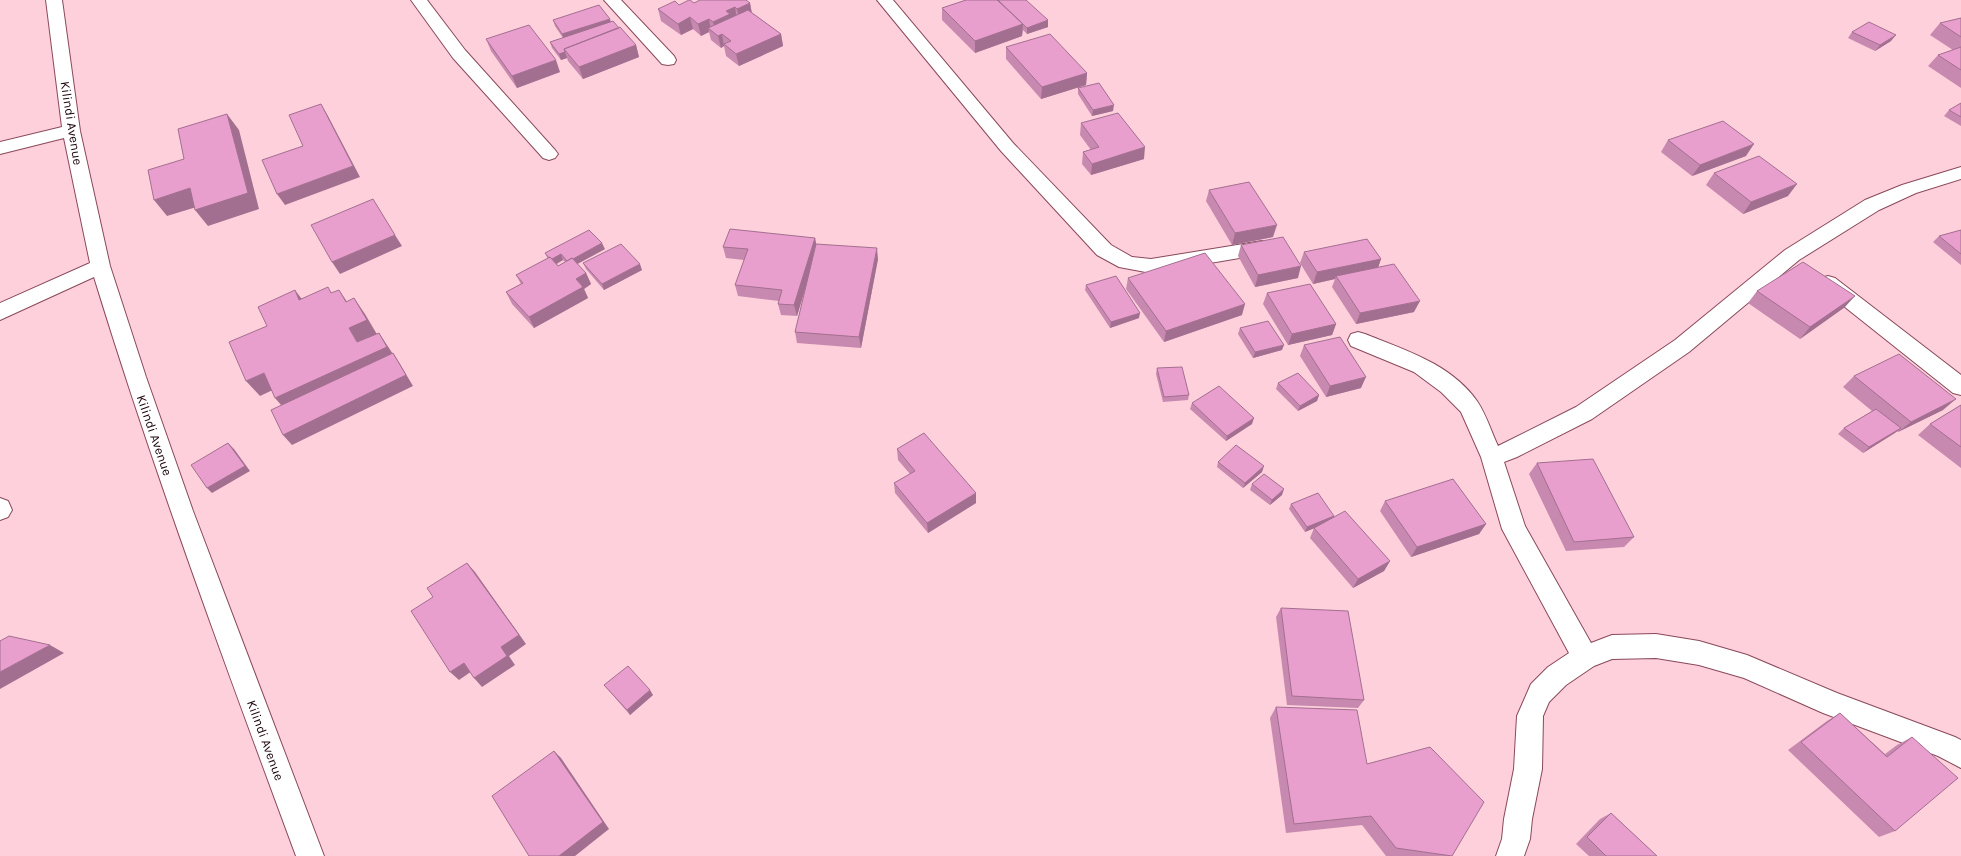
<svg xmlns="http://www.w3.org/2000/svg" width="1961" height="856" font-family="Karla,sans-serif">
  <rect width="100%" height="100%" fill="#fed0db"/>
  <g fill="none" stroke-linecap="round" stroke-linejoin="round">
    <defs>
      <path id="minor" d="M46 0H62L80 131 110 266 146 377 193 511 324 856H296C225 664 154 473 94 277L0 320V303L90 263 64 138 0 154V142L62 127Z
        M411 0H427L465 50 555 150 558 154 555 158 549 160 543 158 453 58Z
        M604 0H621L674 56 676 60 674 64 668 65 662 64Z
        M877 0H893L1013 143 1111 245 1132 257 1151 259 1262 241 1269 243 1272 248 1269 253 1151 273 1119 267 1097 255 1001 151Z
        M1961 167V179L1916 193 1879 210 1799 260 1689 352 1592 419 1517 457 1504 462 1525 526 1591 643 1612 635 1656 634 1699 641 1747 655 1837 693 1955 737 1961 740V768L1938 756 1823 713 1744 678 1699 665 1656 658 1612 659 1594 666 1566 685 1549 702 1543 716 1542 769 1532 819 1530 839 1524 856H1496L1502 839 1504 819 1514 769 1517 716 1531 684 1548 667 1569 653 1502 529 1481 457 1461 412 1441 392 1414 372 1351 346 1348 340 1351 334 1358 332 1365 334C1405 350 1451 364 1477 401 1486 414 1491 431 1498 446L1576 407 1675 340 1785 250 1865 200 1902 185Z
        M1828 276 1835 278 1961 375V395L1953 393 1821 288 1818 283 1821 278Z
        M0 498 8 501 12 510 8 517 0 520Z"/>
    </defs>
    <use href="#minor" stroke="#89495b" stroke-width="2"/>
    <use href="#minor" fill="#fff" fill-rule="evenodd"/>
  </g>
  <path fill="#c889b0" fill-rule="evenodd" d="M694 3H750L752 13 781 34 783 46 739 66 726 56 724 46 721 48 711 40 709 32 701 36 693 29 681 35 661 21 658 9 679 5Z
    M942 8 1048 27 1027 34 1023 30 1022 36 975 53 942 20Z
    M1961 18V88L1928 66 1938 55 1953 50 1930 35 1940 23Z
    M610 19V22L619 28 636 45 639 57 583 79 568 61 567 58 561 60 552 48 550 42 563 38 555 26 553 20Z
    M1852 32 1891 41 1875 51 1848 38Z
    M486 39 560 72 517 88 491 51Z
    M1006 47 1087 73 1086 85 1041 99 1006 59Z
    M1078 88 1113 111 1092 116 1078 94Z
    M1961 103V126L1944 116 1949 110Z
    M1081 123 1144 159 1091 175 1082 164 1083 152 1091 150 1080 135Z
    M1668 140 1746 156 1692 176 1661 152Z
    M1714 173 1788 196 1743 214 1706 185Z
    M1209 190 1273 237 1232 245 1206 201Z
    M1961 230V265L1933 242 1939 236Z
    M815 238 816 244 878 259 861 348 797 343 795 332 807 283 797 316 781 315 778 304 779 301 738 296 735 285 744 260 726 258 723 247Z
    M1241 245 1298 278 1255 287 1238 256Z
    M605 249 577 264 586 273 591 284 584 289 588 298 534 328 512 304 506 292 521 284 516 275 548 259 545 253ZM563 260 565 262 558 266 557 264Z
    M1304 252 1381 259 1378 267 1414 312 1356 324 1332 287 1335 279 1313 284 1300 263Z
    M583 263 642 270 604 290 586 269Z
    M1128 278 1242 315 1164 342 1126 289Z
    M1086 285 1139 318 1110 328 1085 290Z
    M1757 291 1845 307 1800 339 1748 303Z
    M1267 293 1336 324 1332 335 1288 345 1263 304Z
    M1240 328 1282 350 1253 358 1238 334Z
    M1304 345 1361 388 1326 397 1300 356Z
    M1157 368 1189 395 1188 400 1163 402 1156 374Z
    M1854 376 1943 410 1898 432 1897 431 1863 453 1838 434 1844 428 1872 411 1843 387Z
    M1278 383 1319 395 1317 401 1298 411 1276 389Z
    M1192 403 1252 424 1226 441 1190 409Z
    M1961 405V468L1918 435 1930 424Z
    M897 449 976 503 928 533 895 493 894 483 910 474 898 460Z
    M1218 462 1262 472 1243 488 1217 467Z
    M1537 463 1634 537 1624 547 1566 551 1529 474Z
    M1252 484 1282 495 1270 505 1250 490Z
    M1385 501 1486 524 1479 534 1411 557 1380 511Z
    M1291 504 1334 516V517L1390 561 1384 571 1353 588 1310 538 1314 528 1305 532 1289 509Z
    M1281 608 1364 700 1358 708 1287 705 1276 617Z
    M604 685 653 695 630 715Z
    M1276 707 1367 764 1452 856H1386L1362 825 1286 833 1270 718Z
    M1840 713 1885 754 1897 745 1912 737 1895 831 1879 837 1788 750 1827 721Z
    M1611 813 1657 856H1589L1576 844 1600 819Z"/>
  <path fill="#a36f90" d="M750 3 752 15 740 21 737 9Z
    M735 7 737 19 716 34 713 22 726 11Z
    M690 17 693 29 681 35 678 24Z
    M610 19 612 25 564 40 562 34Z
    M709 19 711 31 708 28 709 32 701 36 698 24Z
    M1048 20V27L1027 34V28Z
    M1023 24 1022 36 975 53V41Z
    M722 34 724 46 721 48 718 36Z
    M781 34 783 46 739 66 736 54Z
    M1896 35 1891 41 1875 51 1880 45Z
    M636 45 639 57 583 79 579 67Z
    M565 52 567 58 561 60 559 54Z
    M556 60 560 72 517 88 512 76Z
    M1087 73 1086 85 1041 99 1042 87Z
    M321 104 328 116 360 177 285 205 277 194 353 166Z
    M1114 105 1113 111 1092 116 1093 110Z
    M227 114 239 130 259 209 208 226 195 210Z
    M1754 144 1746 156 1692 176 1700 165Z
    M1145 147 1144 159 1091 175 1092 164Z
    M1797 184 1788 196 1743 214 1751 202Z
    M190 188 203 205 167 216 154 200Z
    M1277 225 1273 237 1232 245 1235 233Z
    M395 235 402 246 340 274 332 262Z
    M815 238 817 249 797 316 794 305Z
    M602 243 605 249 570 268 567 262Z
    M877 248 878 259 861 348 859 337Z
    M561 254 563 260 554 265 551 259Z
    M1381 259 1377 271 1336 276 1335 279 1313 284 1317 272Z
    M640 264 642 270 604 290 602 284Z
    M1301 266 1298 278 1255 287 1258 275Z
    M586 273 591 284 584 289 588 298 534 328 529 317 576 279Z
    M295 290 307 306 299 300Z
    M339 290 350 306 346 302Z
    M1855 296 1845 307 1800 339 1810 327Z
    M354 298 365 314 378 336 379 333 389 348 398 362 288 413 275 398 357 342 349 328Z
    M1420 301 1414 312 1356 324 1360 313Z
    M1245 304 1242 315 1164 342 1166 331Z
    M1140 313 1139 318 1110 328 1111 322Z
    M1336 324 1332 335 1288 345 1292 334Z
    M1284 345 1282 350 1253 358 1255 352Z
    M393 353 400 364 413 386 292 445 283 435Z
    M264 373 277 388 260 396 246 381Z
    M1366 377 1361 388 1326 397 1330 386Z
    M1319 395 1317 401 1298 411 1300 406Z
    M1956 399 1943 410 1898 432 1911 422Z
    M1254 418 1252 424 1226 441 1227 436Z
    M1901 428 1895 433 1863 453 1869 447Z
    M228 443 234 449 250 471 212 493 207 488Z
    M1264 466 1262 472 1243 488 1245 483Z
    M1284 489 1282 495 1270 505 1272 500Z
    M976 493V503L928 533 927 523Z
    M1334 516 1332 521 1305 532 1307 527Z
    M1486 524 1479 534 1411 557 1417 547Z
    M1390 561 1384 571 1353 588 1358 579Z
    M467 563 475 572 526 644 509 656 515 665 482 687 474 678 501 647Z
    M50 645 64 653 0 689V672Z
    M464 663 472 671 459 680 450 672Z
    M650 690 653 695 630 715 627 710Z
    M554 751 561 758 609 829 575 856H559Z"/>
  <path fill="#e99fcd" stroke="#a36f90" d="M689 0H690L694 3 700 0H746L750 3 737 9 735 7 726 11 730 14 713 22 709 19 698 24 690 17 678 24 658 9 675 1 679 5Z
    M966 0H997L1023 24 975 41 942 8Z
    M998 0H1026L1048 20 1027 28Z
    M599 5 610 19 562 34 553 20Z
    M748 10 781 34 736 54 724 44 731 41 722 34 718 36 708 28Z
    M1961 18V37L1940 23Z
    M613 21 619 28 564 49 565 52 559 54 550 42Z
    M1869 22 1896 35 1880 45 1852 32Z
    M529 25 556 60 512 76 486 39Z
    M620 27 636 45 579 67 564 49Z
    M1050 34 1087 73 1042 87 1006 47Z
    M1961 47V70L1938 55Z
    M1099 83 1114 105 1093 110 1078 88Z
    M1961 103V117L1949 110Z
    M321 104 353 166 277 194 262 160 303 146 289 115Z
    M1118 113 1145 147 1092 164 1083 152 1099 147 1081 123Z
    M227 114 248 193 195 210 190 188 154 200 148 170 184 159 178 129Z
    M1723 121 1754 144 1700 165 1668 140Z
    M1759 156 1797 184 1751 202 1714 173Z
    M1249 182 1277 225 1235 233 1209 190Z
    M373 199 395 235 332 262 311 225Z
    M730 229 815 238 794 305 778 304 782 290 735 285 748 249 723 247Z
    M589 230 602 243 573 259 572 258 567 261 561 254 552 259 550 257 549 258 545 253Z
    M1961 230V254L1939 236Z
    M1283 237 1301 266 1258 275 1241 245Z
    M1367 239 1381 259 1317 272 1304 252Z
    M621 244 640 264 602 284 583 263Z
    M816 244 877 248 859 337 795 332Z
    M1205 253 1245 304 1166 331 1128 278Z
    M550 257 558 266 572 258 586 273 576 279 583 287 529 317 506 292 523 283 516 275Z
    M1803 262 1855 296 1810 327 1757 291Z
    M1394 264 1420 301 1360 313 1336 276Z
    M1116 276 1140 313 1111 322 1086 285Z
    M1310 284 1336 324 1292 334 1267 293Z
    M328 287 331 293 339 290 346 302 354 298 367 320 349 328 357 342 379 333 387 347 275 398 264 373 246 381 229 342 267 326 258 307 295 290 299 300Z
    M1268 321 1284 345 1255 352 1240 328Z
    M1340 337 1366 377 1330 386 1304 345Z
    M393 353 406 375 283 435 271 410Z
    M1899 354 1956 399 1911 422 1854 376Z
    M1182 367 1189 395 1164 397 1157 368Z
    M1298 373 1319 395 1300 406 1278 383Z
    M1219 386 1254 418 1227 436 1192 403Z
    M1961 405V447L1930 424Z
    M1876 409 1901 428 1869 447 1844 428Z
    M924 433 976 493 927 523 894 483 915 471 897 449Z
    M228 443 245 466 207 488 191 465Z
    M1236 445 1264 466 1245 483 1218 462Z
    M1593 459 1634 537 1574 542 1537 463Z
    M1264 474 1284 489 1272 500 1252 484Z
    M1453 479 1486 524 1417 547 1385 501Z
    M1318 493 1334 516 1307 527 1291 504Z
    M1345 511 1390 561 1358 579 1314 528Z
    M467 563 519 635 501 647 507 656 474 678 464 663 450 672 411 611 433 597 427 588Z
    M1281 608 1348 611 1364 700 1292 696Z
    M9 636 50 645 0 672V641Z
    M628 666 650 690 627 710 604 685Z
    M1276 707 1357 710 1367 764 1430 747 1484 802 1452 856 1396 848 1371 816 1294 824Z
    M1840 713 1887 757 1912 737 1958 778 1895 831 1801 742Z
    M554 751 603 822 559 856H529L492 796Z
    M1611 813 1657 856H1606L1587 837Z"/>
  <g text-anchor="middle" stroke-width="4" stroke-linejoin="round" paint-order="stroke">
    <g font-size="13" fill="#1b040b" stroke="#fff">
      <text transform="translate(72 123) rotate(81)" y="5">Kilindi Avenue</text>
      <text transform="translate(155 435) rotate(71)" y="5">Kilindi Avenue</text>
      <text transform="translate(266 740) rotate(70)" y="5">Kilindi Avenue</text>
    </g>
  </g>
</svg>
